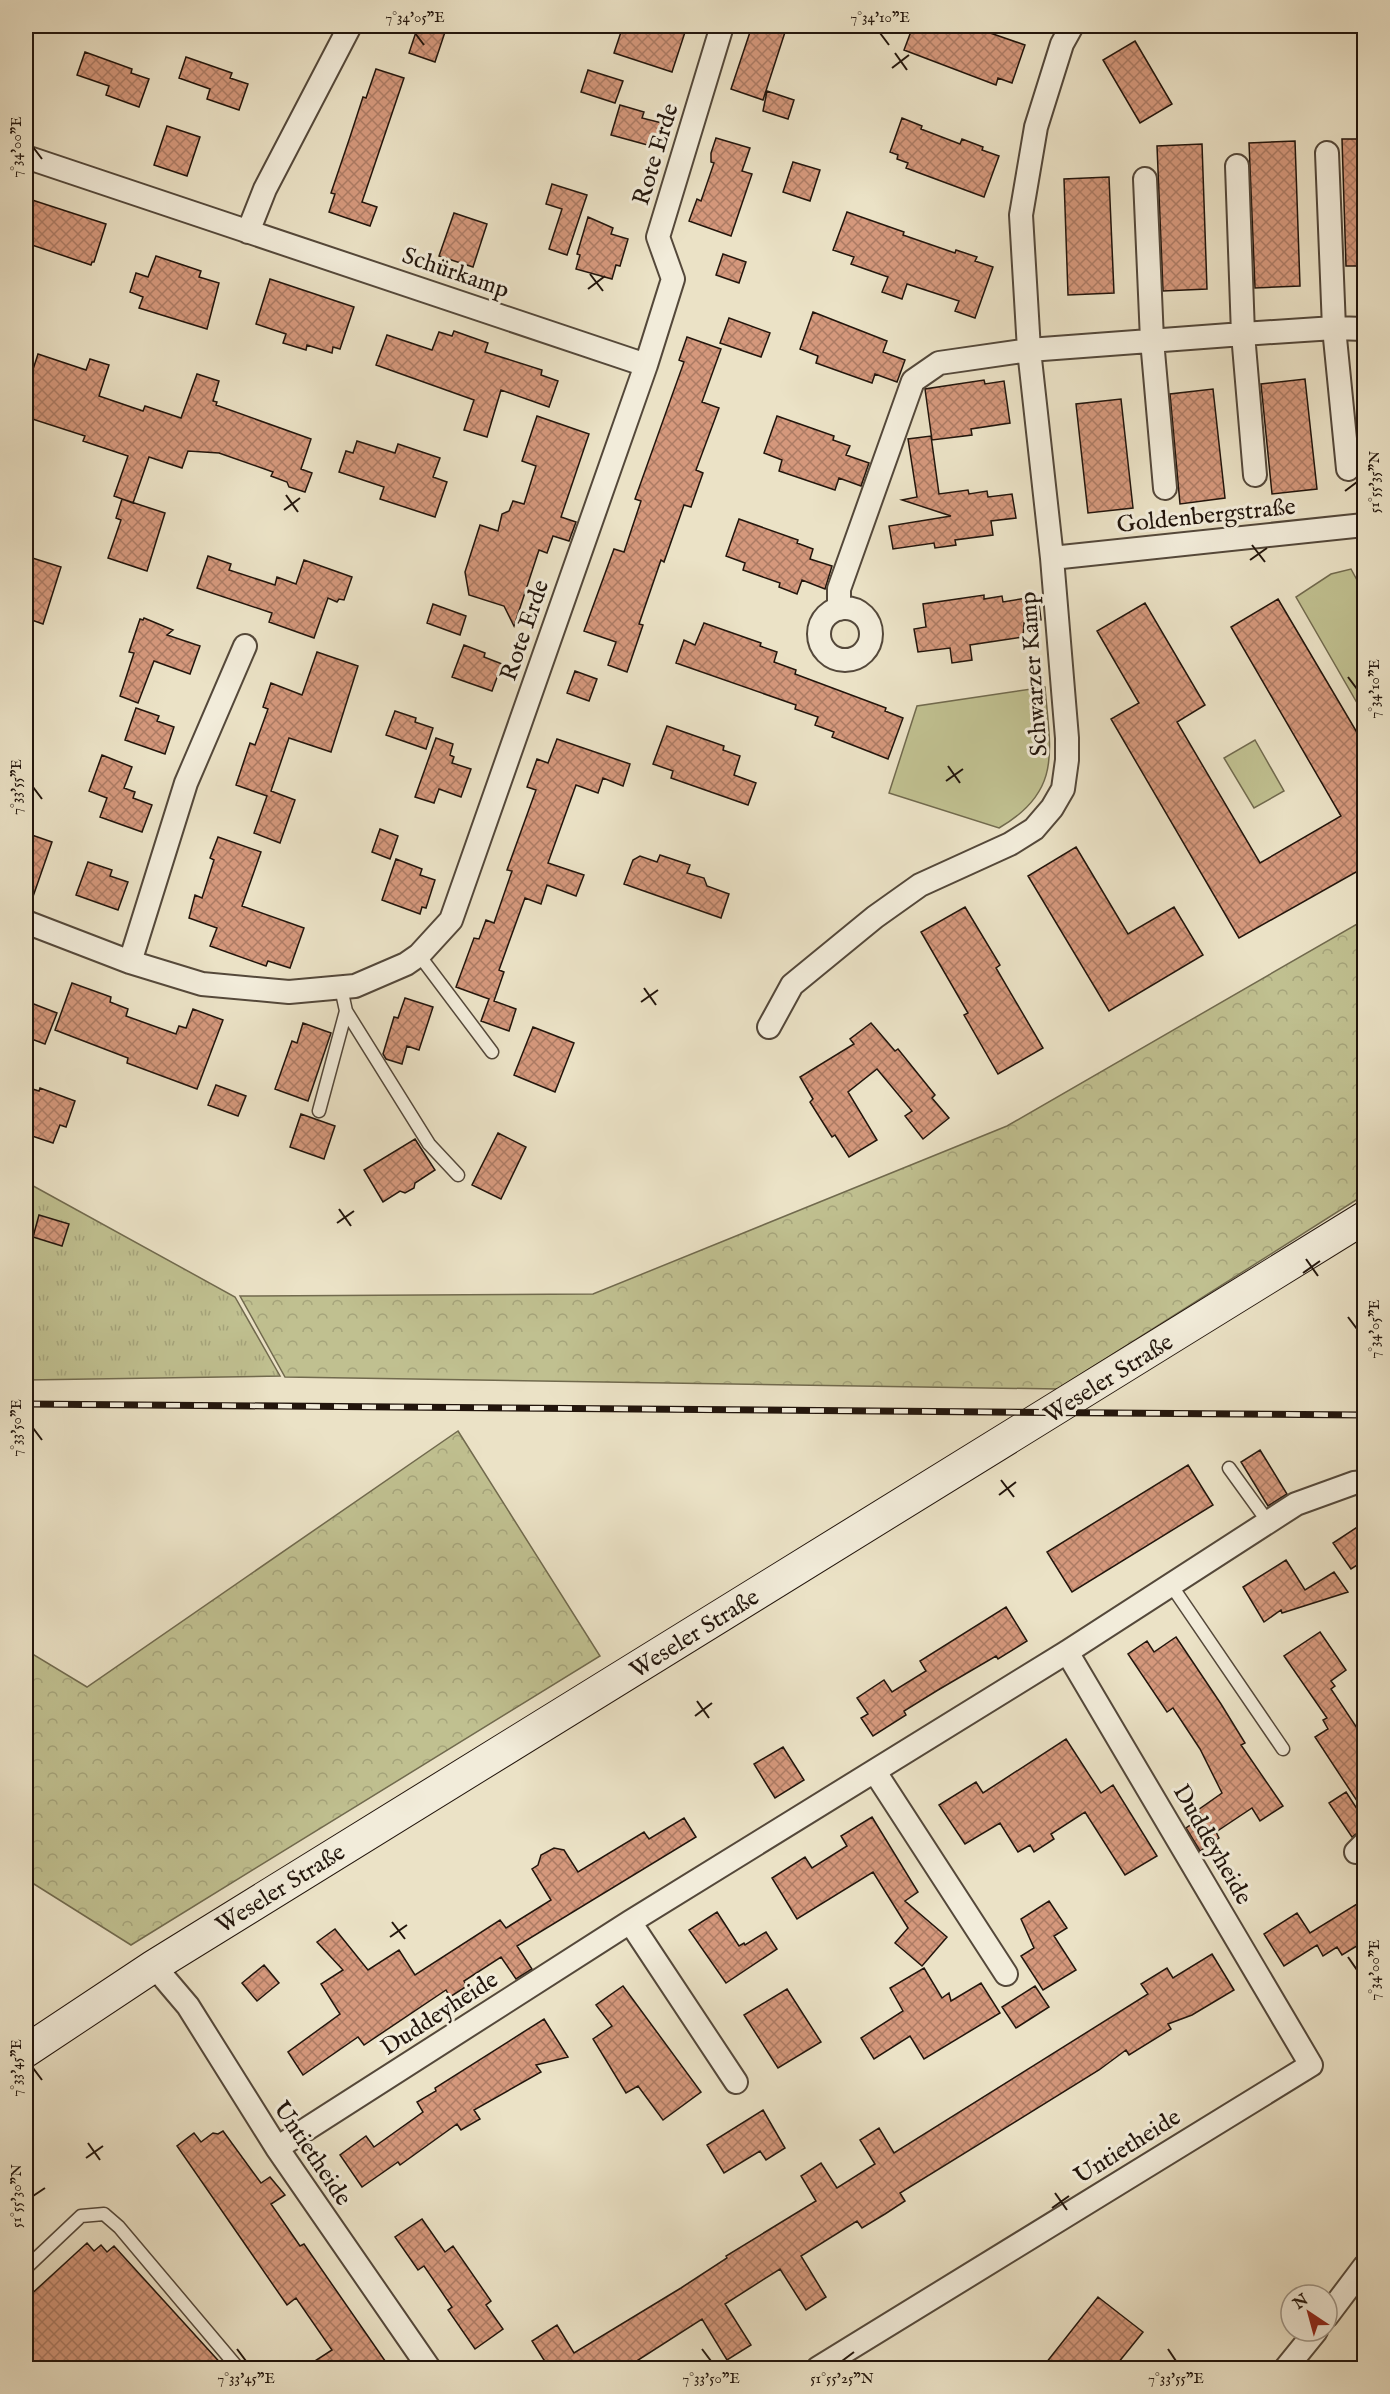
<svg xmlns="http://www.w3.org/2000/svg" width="1390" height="2394" font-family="'IM FELL English',serif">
  <defs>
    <pattern id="grass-tufts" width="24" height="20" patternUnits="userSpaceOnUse" patternTransform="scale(1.5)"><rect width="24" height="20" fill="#c0c090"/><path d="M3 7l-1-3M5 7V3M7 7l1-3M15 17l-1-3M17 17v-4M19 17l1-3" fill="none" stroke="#a5a47b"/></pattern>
    <pattern id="forest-crowns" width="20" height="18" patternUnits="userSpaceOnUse" patternTransform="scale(1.5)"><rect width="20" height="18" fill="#c0c090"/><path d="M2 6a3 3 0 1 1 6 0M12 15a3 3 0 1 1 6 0" fill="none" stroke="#a5a47b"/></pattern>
    <pattern id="building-cross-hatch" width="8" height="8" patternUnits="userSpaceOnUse" patternTransform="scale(1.5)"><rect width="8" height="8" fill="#d5987c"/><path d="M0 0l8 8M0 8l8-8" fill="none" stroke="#ac7b64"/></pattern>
  </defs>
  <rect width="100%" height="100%" fill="#ebe2c6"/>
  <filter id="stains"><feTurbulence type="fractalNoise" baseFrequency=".00333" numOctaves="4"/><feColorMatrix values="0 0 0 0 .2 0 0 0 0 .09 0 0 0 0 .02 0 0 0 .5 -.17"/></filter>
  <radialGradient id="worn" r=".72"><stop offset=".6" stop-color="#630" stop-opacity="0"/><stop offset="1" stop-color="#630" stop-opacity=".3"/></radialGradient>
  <path fill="url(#grass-tufts)" stroke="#716a4e" stroke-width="1.5" d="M26 1182 235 1297 280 1376 26 1380Z"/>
  <path fill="url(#forest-crowns)" stroke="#716a4e" stroke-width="1.5" d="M1364 920V1195L1058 1389 285 1377 240 1296 593 1294 1007 1126Z
    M458 1431 600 1656 131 1945 26 1879V1650L87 1687Z"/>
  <path fill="#c0c090" stroke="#716a4e" stroke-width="1.5" d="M1351 569 1364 593V715L1296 597 1331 574Z
    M1045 687C1050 750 1063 791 999 828L889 793 917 706Z
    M1255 740 1284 791 1254 808 1224 758Z"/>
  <path fill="url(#building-cross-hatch)" stroke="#22150c" stroke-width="1.5" d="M418 26H447L435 62 409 53Z
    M626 26H687L672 72 614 53 621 32 624 33Z
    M752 26H787L763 100 731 89Z
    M913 26H970L1025 45 1012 83 998 78 996 85 904 50Z
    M1135 41 1172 104 1140 123 1103 60Z
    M85 52 132 69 131 73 149 79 139 107 106 95 109 86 77 75Z
    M186 57 232 73 230 78 248 84 239 110 207 99 210 89 179 78Z
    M376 69 404 78 362 202 377 207 370 226 329 212 335 194 331 193 350 137 363 97 366 98Z
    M588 70 623 81 615 103 581 92Z
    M767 91 794 100 788 119 763 111Z
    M620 105 644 112 642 118 662 123 655 147 611 135Z
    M902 118 922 126 921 129 960 144 962 139 983 147 982 150 999 156 984 197 906 168 908 163 897 159 898 155 890 152Z
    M167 126 200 137 187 176 154 165Z
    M716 138 750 148 742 171 752 174 731 236 689 221 697 199 701 201 714 163 711 162V153Z
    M1342 139H1365V266H1346Z
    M1295 141 1300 286 1255 288 1249 143Z
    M1202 144 1207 289 1163 291 1157 146Z
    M793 162 820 170 810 201 783 192Z
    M1109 177 1114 293 1068 295 1064 179Z
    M552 184 587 195 567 255 549 249 562 209 546 204Z
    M26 198 106 224 94 262H92L91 265 26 243Z
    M847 212 904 232 903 235 955 253 956 250 977 257 975 261 993 267 975 318 955 311 959 301 907 284 902 299 882 292 888 277 851 264 854 257 833 250Z
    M454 213 487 224 473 267 439 256Z
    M588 217 613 228 611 234 628 239 620 266 616 265 612 279 576 269 580 255 577 254Z
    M723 254 746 262 739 283 716 275Z
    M156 256 201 271 199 277 219 283 207 329 139 308 143 297 130 292 136 273 148 277Z
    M270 279 354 307 340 349 333 347 332 353 307 345 306 350 283 343 286 334 256 324Z
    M813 312 887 341 883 352 905 360 897 382 875 374 872 383 816 363 818 356 800 349Z
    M729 318 770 333 761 357 720 343Z
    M454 331 488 343 485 352 542 370 541 375 558 381 549 407 501 390 487 437 464 430 474 400 376 365 387 335 432 350 439 332 452 336Z
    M687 337 721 349 702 402 719 408 696 470 703 473 691 507 684 505 664 562 661 560 639 624 643 625 627 672 608 665 616 642 584 631 614 549 624 552 641 501 635 499 684 362 679 360Z
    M38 354 86 370 90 359 109 365 99 396 143 411 145 406 181 418 197 374 219 381 213 401 217 402 216 405 311 439 301 469 312 473 305 492 289 487 287 482 271 476 273 472 219 453 188 451 182 468 149 457 133 503 114 496 128 456 83 441 85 436 26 417V391Z
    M1305 379 1317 489 1272 494 1261 384Z
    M984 380 985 384 1004 381 1010 423 971 429 972 435 932 440 925 389Z
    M1213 389 1225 498 1180 504 1170 394Z
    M1121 399 1133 508 1088 513 1076 404Z
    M537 416 589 434 561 517 576 522 569 541 553 536 547 553 539 550 514 626 504 606 469 595 465 572 480 525 498 531 502 514 509 511 513 501 524 504 536 466 522 461Z
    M777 416 834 436 833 440 850 446 846 455 869 463 861 486 839 478 835 490 779 471 782 460 764 453Z
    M931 436 939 494 968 490 969 494 987 491 988 497 1012 494 1016 518 991 521 993 535 955 540 956 545 935 548 934 543 893 549 889 526 951 516 902 500 917 497 908 439Z
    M357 441 395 453 398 444 440 458 433 477 447 482 435 517 380 499 384 487 339 472 346 451 353 453Z
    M122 499 165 513 147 571 108 558 121 520 116 518Z
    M739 519 798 540 797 543 813 549 810 559 832 566 825 589 802 580 797 594 779 587 780 583 743 570 745 563 726 556Z
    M26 556 61 567 43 624 26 618Z
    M208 556 231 564 229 570 275 585 277 577 296 584 304 560 352 577 344 600 339 599 337 602 328 598 314 638 269 622 272 613 197 588Z
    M984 595V599L1002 596 1003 602 1038 596 1041 620 1024 623 1023 637 970 645 972 660 952 663 950 648 918 652 914 629 926 627 923 604Z
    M1278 599 1365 746V867L1239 938 1111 719 1139 703 1097 631 1145 603 1205 705 1177 722 1260 863 1341 816 1231 627Z
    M433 604 466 616 460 635 427 623Z
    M144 618 173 630 167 635 200 646 190 674 154 661 138 703 120 696 134 653 129 652 140 619 143 620Z
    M704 623 761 643 760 646 777 652 774 662 796 670 795 674 886 708 885 711 903 718 888 759 832 737 834 732 815 725 818 717 795 709 796 705 676 663 684 640 695 645Z
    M464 645 485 653 484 657 502 664 492 691 452 677Z
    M317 652 358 666 331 752 289 738 271 791 295 800 280 843 254 833 267 796 236 785 250 743 255 745 268 709 263 707 271 683 302 695Z
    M575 671 597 679 589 701 567 693Z
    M136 708 159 716 157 721 174 727 165 754 125 740Z
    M395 711 416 718 415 722 433 728 426 749 386 735Z
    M667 726 724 746 723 750 740 756 734 775 756 783 748 805 671 778 673 771 653 764Z
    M436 738 453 744 450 755 454 757 452 763 471 769 461 797 439 789 434 803 415 797Z
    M557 739 630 764 623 786 603 778 598 793 576 785 548 863 584 875 576 896 547 885 541 904 525 898 499 970 504 972 494 1001 516 1009 509 1031 481 1021 489 999 456 987 474 938 479 939 486 920 494 923 512 871 507 870 536 790 527 787 537 759 548 763Z
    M102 755 132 767 124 788 135 792 133 798 152 805 142 832 100 817 107 798 89 791Z
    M380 829 398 836 390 859 372 852Z
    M26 833 52 842 29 908 26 907Z
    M218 837 261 852 242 906 304 928 290 968 268 961 266 966 210 946 217 928 189 918 195 895 202 898 214 860 210 858Z
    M1076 847 1128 934 1174 907 1203 955 1109 1011 1028 876Z
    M660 855 690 865 687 873 704 878 707 886 729 894 721 918 624 884 633 860 640 856 657 862Z
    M396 859 422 869 420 875 435 880 426 908 422 907 420 914 382 900Z
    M88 862 112 870 110 876 128 882 118 910 76 895Z
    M965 907 1000 965 996 968 1043 1048 998 1074 964 1015 968 1013 921 932Z
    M72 983 111 997 110 1002 128 1009 126 1016 176 1034 179 1026 186 1028 193 1009 223 1020 197 1089 127 1063 128 1058 55 1030Z
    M405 998 433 1007 419 1050 407 1046 402 1064 386 1059 383 1054 394 1017 398 1018Z
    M26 1001 57 1013 45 1044 26 1037Z
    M303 1023 331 1033 308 1101 275 1089 292 1041 297 1043Z
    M871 1023 895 1051 898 1049 935 1095 932 1098 949 1118 923 1139 905 1116 912 1111 877 1069 848 1092 877 1140 849 1157 835 1135 832 1137 810 1102 813 1099 800 1077 854 1044 850 1039Z
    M533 1027 574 1043 555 1092 514 1075Z
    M216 1085 246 1096 238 1116 208 1105Z
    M26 1087 39 1091 40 1088 75 1101 66 1127 60 1125 53 1143 26 1134Z
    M301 1114 335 1126 324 1159 290 1147Z
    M498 1133 526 1147 501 1199 472 1185Z
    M415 1139 435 1170 415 1183 414 1188 405 1193 400 1191 383 1202 364 1170Z
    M39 1215 69 1224 62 1246 33 1237Z
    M1260 1450 1287 1494 1268 1506 1241 1462Z
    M1188 1465 1213 1505 1072 1592 1047 1552Z
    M1365 1522V1560L1351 1569 1333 1543Z
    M1286 1560 1305 1590 1334 1572 1348 1592 1282 1613 1281 1610 1264 1622 1243 1587Z
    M1006 1607 1027 1641 998 1659 996 1656 938 1690 904 1711 906 1715 873 1736 861 1718 868 1714 857 1698 884 1680 892 1692 926 1671 920 1661Z
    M1320 1632 1346 1670 1331 1681 1335 1686 1331 1689 1365 1740V1813L1315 1737 1328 1729 1323 1720 1327 1718 1284 1656Z
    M1176 1637 1221 1704 1245 1743 1241 1745 1283 1806 1260 1821 1252 1808 1216 1832 1219 1838 1200 1851 1186 1828 1202 1817 1198 1810 1222 1793 1200 1749 1173 1708 1167 1712 1128 1654 1147 1641 1154 1652Z
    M1066 1739 1101 1793 1113 1785 1157 1856 1125 1875 1085 1812 1051 1834 1054 1839 1034 1852 1030 1845 1018 1852 1000 1823 965 1844 939 1805 976 1782 983 1793Z
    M783 1747 804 1780 775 1798 754 1764Z
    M1346 1792 1365 1821V1831H1360L1352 1837 1329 1803Z
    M872 1817 918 1892 905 1901 947 1937 922 1966 895 1943 908 1928 873 1872 797 1919 772 1878 805 1857 812 1868 847 1846 841 1836Z
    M684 1818 696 1837 517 1946 532 1969 516 1979 501 1957 464 1981 467 1986 450 1997 446 1990 364 2045 358 2037 303 2075 288 2052 340 2014 321 1984 343 1970 317 1942 335 1929 368 1970 399 1950 415 1975 500 1920 506 1928 551 1900 532 1869 538 1865 541 1855 554 1848 564 1850 578 1872 644 1832 649 1839Z
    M1365 1899V1941L1342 1955 1337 1947 1323 1956 1317 1945 1284 1966 1264 1934 1297 1913 1310 1933Z
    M1049 1901 1067 1928 1054 1936 1076 1970 1043 1990 1021 1956 1034 1948 1021 1919Z
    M717 1912 739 1946 744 1943 745 1945 766 1932 777 1949 726 1983 689 1930Z
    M1212 1954 1234 1990 1192 2015 1168 2024 1171 2029 1129 2055 1126 2050 1099 2070 900 2193 905 2201 885 2214 862 2228 857 2221 801 2256 826 2297 806 2310 780 2269 725 2304 751 2345 727 2360 702 2319 635 2362 639 2368H549L532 2341 557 2325 574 2353 681 2288 727 2258 726 2256 816 2201 801 2176 821 2163 837 2188 875 2164 860 2140 879 2128 894 2153 1148 1994 1141 1984 1167 1968 1173 1978Z
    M264 1965 279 1983 257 2001 242 1983Z
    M924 1968 942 1998 949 1993 951 2001 981 1983 1000 2013 924 2059 910 2036 874 2059 861 2038 903 2011 890 1988Z
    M623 1986 701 2092 663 2120 638 2086 626 2093 593 2039 612 2026 596 2005Z
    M1035 1986 1049 2007 1016 2028 1002 2007Z
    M787 1989 821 2042 778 2068 744 2015Z
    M544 2019 568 2057 536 2065 541 2072 474 2110 480 2119 461 2130 457 2124 400 2165 398 2162 362 2187 340 2155 366 2136 374 2147 423 2112 417 2102 436 2091 435 2088Z
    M763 2110 785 2148 766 2160 760 2151 724 2173 707 2145Z
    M223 2131 261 2183 270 2177 285 2195 271 2204 300 2246 304 2244 390 2368H304L332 2350 296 2298 287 2305 177 2146 194 2133 201 2142 213 2133 218 2134Z
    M422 2219 445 2252 453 2246 491 2301 486 2305 503 2329 475 2349 448 2310 452 2307 424 2266 418 2270 395 2237Z
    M87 2243 94 2251 101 2245 107 2252 114 2246 225 2368H26V2299Z
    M1098 2297 1143 2332 1114 2368H1042Z"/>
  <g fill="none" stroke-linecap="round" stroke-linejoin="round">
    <defs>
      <path id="service" d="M419 955 492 1052
        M346 1011 429 1144 458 1175
        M319 1111 346 1011 341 988
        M1229 1468 1268 1522
        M1171 1585 1283 1749
        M26 2268 81 2216 104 2214 119 2227 238 2368"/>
      <path id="minor" d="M1327 153 1334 328 1348 469
        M26 157 646 365
        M1237 166 1243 334 1255 475
        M1145 179 1152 340 1165 488
        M248 232 265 189 350 26
        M1052 558 1364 525
        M819 634a26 26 0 1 1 52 0a26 26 0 1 1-52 0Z
        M839 609V589L913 381 939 363 1029 350 1243 334 1334 328 1364 329
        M26 922 130 962 202 984 289 992 355 986 406 964 419 955 451 920 646 365 673 279 658 237 722 26
        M130 962 186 783 245 646
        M769 1027 792 985 875 917 920 885 1010 844 1034 829 1052 808 1063 789 1067 760V738L1052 558 1029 350 1021 215 1036 127 1062 44 1072 26
        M875 1772 1006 1974
        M1356 1852 1364 1844
        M630 1922 736 2082
        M154 1966 188 2006 277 2148 429 2368
        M277 2148 630 1922 1067 1652 1296 1504 1354 1483 1364 1482
        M1327 2316 1364 2267
        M818 2368 1311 2065 1067 1652
        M1286 2368 1316 2331"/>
      <path id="secondary" d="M26 2051 154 1966 1364 1218"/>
    </defs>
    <use href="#service" stroke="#54483a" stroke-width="15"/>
    <use href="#minor" stroke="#54483a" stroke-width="26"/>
    <use href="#secondary" stroke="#22150c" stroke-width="34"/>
    <use href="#service" stroke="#f2ecda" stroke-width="12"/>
    <use href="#minor" stroke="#f2ecda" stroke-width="22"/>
    <use href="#secondary" stroke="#f2ecda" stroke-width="32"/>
    <defs>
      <path id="rail" d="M26 1404 1364 1415"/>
    </defs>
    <use href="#rail" stroke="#22150c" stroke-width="7"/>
    <use href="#rail" stroke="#f2ecda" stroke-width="4.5" stroke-dasharray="14" stroke-linecap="butt"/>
  </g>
  <path fill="none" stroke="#22150c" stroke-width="2" d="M415 33 424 45M880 33 889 45M895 53 907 70M892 68 909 55M33 147 42 159M590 274 603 291M588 289 605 276M1345 491 1357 482M286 495 298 512M284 510 300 498M1252 545 1265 562M1250 560 1267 548M1348 677 1357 689M948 766 960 783M946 781 963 769M33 787 42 799M644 988 656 1005M641 1002 658 990M339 1209 351 1226M337 1223 354 1211M1306 1259 1318 1276M1303 1273 1320 1261M1348 1317 1357 1329M33 1428 42 1440M1001 1480 1014 1497M999 1495 1016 1482M697 1701 709 1718M695 1716 712 1703M392 1922 405 1939M390 1937 407 1925M1348 1957 1357 1970M33 2068 42 2080M88 2143 100 2160M86 2158 103 2146M1055 2193 1067 2210M33 2196 45 2188M1052 2208 1069 2196M237 2349 246 2361M702 2349 711 2361M1168 2349 1176 2361M842 2361 854 2352"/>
  <g text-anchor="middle" stroke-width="6" stroke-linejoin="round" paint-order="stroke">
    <g font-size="24" fill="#22150c" stroke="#f2ecda">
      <text transform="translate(655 154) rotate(-73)" y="8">Rote Erde</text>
      <text transform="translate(456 272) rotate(19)" y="8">Schürkamp</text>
      <text transform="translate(1206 515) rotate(-6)" y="8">Goldenbergstraße</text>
      <text transform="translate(524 630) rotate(-71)" y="8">Rote Erde</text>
      <text transform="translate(1033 674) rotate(-94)" y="8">Schwarzer Kamp</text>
      <text transform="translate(1108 1378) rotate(-32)" y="8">Weseler Straße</text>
      <text transform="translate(694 1633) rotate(-32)" y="8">Weseler Straße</text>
      <text transform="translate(1213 1844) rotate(60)" y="8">Duddeyheide</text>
      <text transform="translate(280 1888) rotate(-32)" y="8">Weseler Straße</text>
      <text transform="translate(439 2013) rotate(-33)" y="8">Duddeyheide</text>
      <text transform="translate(1127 2146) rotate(-32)" y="8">Untietheide</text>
      <text transform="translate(313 2153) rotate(56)" y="8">Untietheide</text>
    </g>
  </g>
  <rect width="1390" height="2394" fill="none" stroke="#ebe2c6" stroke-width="66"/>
  <g transform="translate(1309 2313) rotate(324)"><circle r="28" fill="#f2ecda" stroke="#9f9688" stroke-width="1.5"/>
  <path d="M0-4.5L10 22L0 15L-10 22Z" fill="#8f2418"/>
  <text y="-9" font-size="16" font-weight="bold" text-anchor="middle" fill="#22150c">N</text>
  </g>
  <rect x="33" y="33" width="1324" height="2328" fill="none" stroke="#22150c" stroke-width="2"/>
  <g font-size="15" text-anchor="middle" fill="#22150c">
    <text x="415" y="22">7°34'05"E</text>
    <text x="880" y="22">7°34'10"E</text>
    <text transform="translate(16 147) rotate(-90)" y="5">7°34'00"E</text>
    <text transform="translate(1374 482) rotate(-90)" y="5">51°55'35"N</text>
    <text transform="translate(1374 689) rotate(-90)" y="5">7°34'10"E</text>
    <text transform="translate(16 787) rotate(-90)" y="5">7°33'55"E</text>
    <text transform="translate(1374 1329) rotate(-90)" y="5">7°34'05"E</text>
    <text transform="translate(16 1428) rotate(-90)" y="5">7°33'50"E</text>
    <text transform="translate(1374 1970) rotate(-90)" y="5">7°34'00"E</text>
    <text transform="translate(16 2068) rotate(-90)" y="5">7°33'45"E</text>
    <text transform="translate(16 2196) rotate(-90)" y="5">51°55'30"N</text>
    <text x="246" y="2383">7°33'45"E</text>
    <text x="711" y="2383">7°33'50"E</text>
    <text x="842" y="2383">51°55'25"N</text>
    <text x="1176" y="2383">7°33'55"E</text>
  </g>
  <rect width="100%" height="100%" filter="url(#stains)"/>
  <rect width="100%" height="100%" fill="url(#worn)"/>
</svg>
